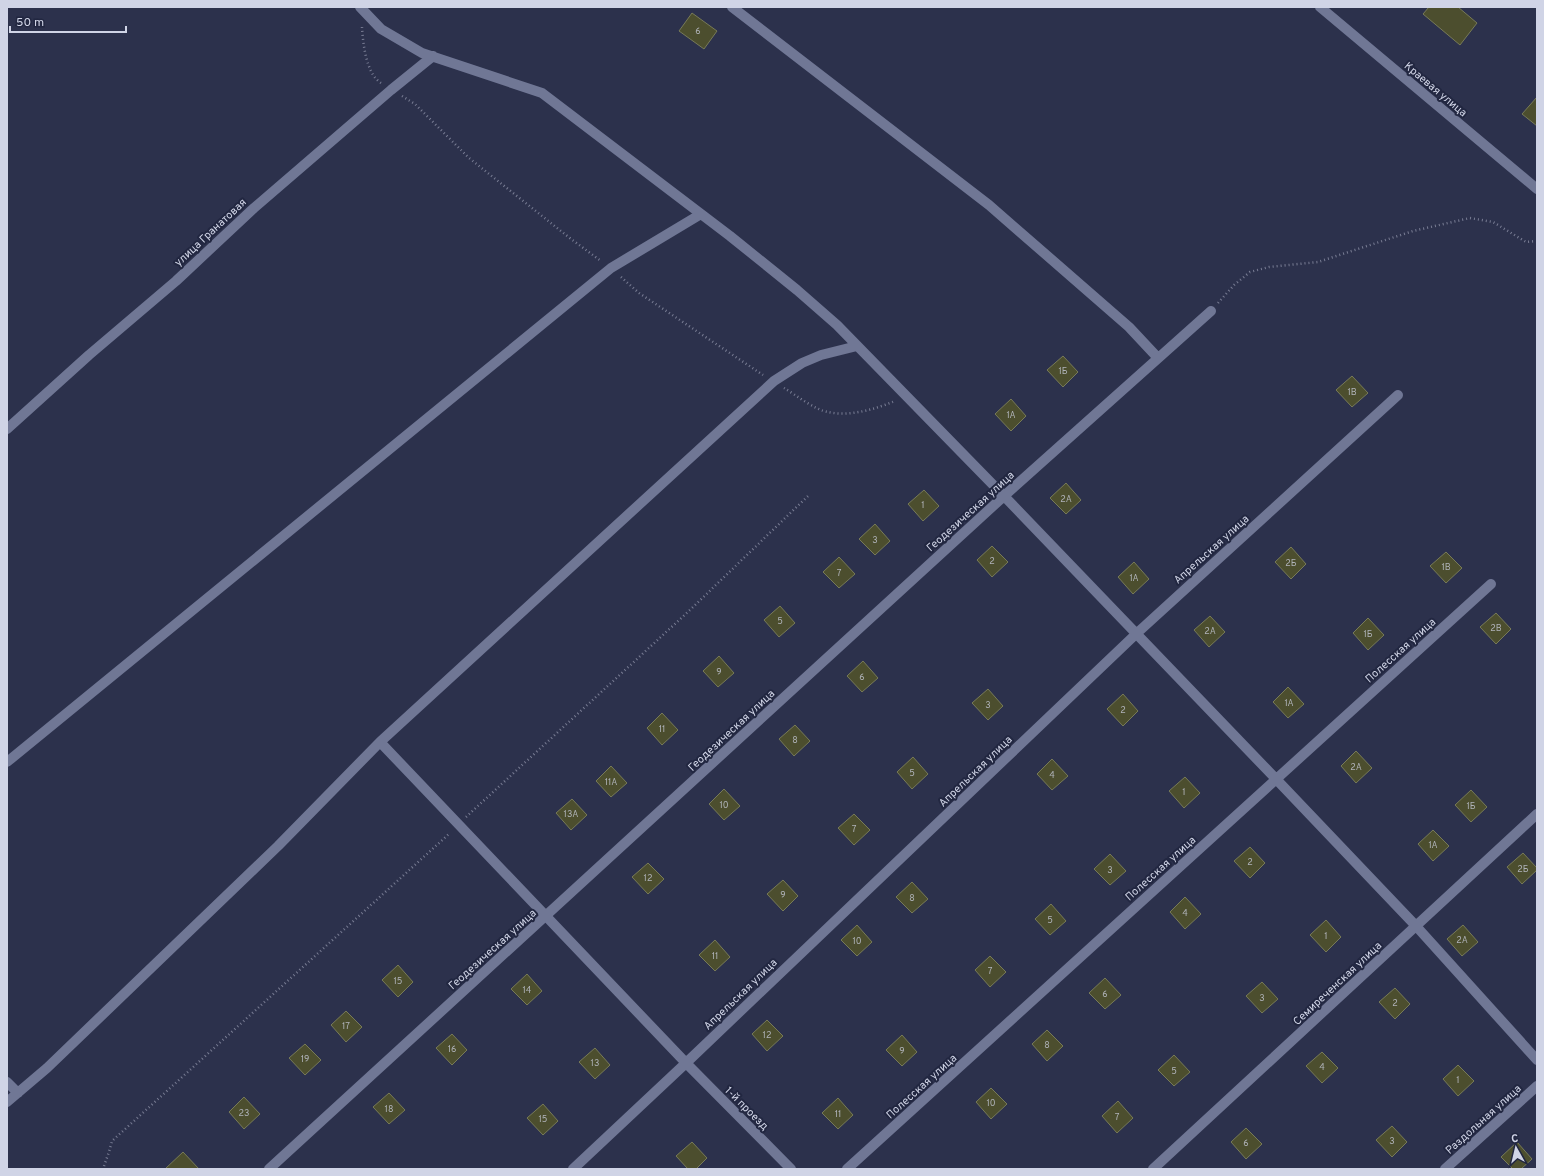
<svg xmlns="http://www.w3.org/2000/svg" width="1544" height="1176" font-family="Overpass,sans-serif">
  <rect width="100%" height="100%" fill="#2c314c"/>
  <path fill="#4c4e2e" stroke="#777a58" d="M1429 7H1458L1477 23 1460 45 1423 14Z
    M692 13 717 31 704 49 679 31Z
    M1537 97V126L1522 114Z
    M1063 356 1078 372 1063 387 1047 370Z
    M1352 376 1368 393 1352 407 1336 390Z
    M1011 399 1026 416 1011 431 995 414Z
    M1066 483 1081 500 1066 514 1050 498Z
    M924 490 939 506 923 521 908 504Z
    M875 524 890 541 875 555 859 539Z
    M992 546 1008 562 992 577 977 560Z
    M1291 547 1306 564 1291 579 1275 562Z
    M1446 552 1462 568 1446 583 1430 566Z
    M839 557 855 574 839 588 823 572Z
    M1134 562 1149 579 1133 594 1118 577Z
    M780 606 795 623 779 637 764 620Z
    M1496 613 1511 629 1496 644 1480 627Z
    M1210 616 1225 632 1209 647 1194 630Z
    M1368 618 1384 635 1368 650 1353 633Z
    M719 656 734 673 718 687 703 671Z
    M863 661 878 678 862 692 847 676Z
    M1288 687 1304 704 1288 718 1273 702Z
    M988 689 1003 706 988 720 972 703Z
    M1123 694 1138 711 1123 726 1107 709Z
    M662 713 678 730 662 745 647 728Z
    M795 725 810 741 794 756 779 739Z
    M1356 751 1372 768 1356 783 1341 766Z
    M913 757 928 774 912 789 897 772Z
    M1052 759 1068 776 1052 790 1037 774Z
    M611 766 627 783 611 797 596 781Z
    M1185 777 1200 793 1184 808 1169 791Z
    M724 789 740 806 724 820 709 804Z
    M1471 790 1487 807 1471 822 1455 805Z
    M572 799 587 815 571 830 556 813Z
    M854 814 870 830 854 845 838 828Z
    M1433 830 1449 846 1433 861 1418 844Z
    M1250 847 1265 863 1250 878 1234 861Z
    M1523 853 1537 868V870L1522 884 1507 867Z
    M1110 854 1126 871 1110 885 1094 869Z
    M648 863 664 879 648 894 632 877Z
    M783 880 798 896 783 911 767 894Z
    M912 882 928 899 912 913 896 897Z
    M1185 897 1201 914 1185 929 1170 912Z
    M1051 904 1066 921 1050 935 1035 919Z
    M1326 920 1341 937 1326 952 1310 935Z
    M857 925 872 942 857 956 841 940Z
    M1463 925 1478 942 1462 956 1447 939Z
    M715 940 730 957 715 971 699 955Z
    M990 956 1006 972 990 987 975 970Z
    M398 965 413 982 398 997 382 980Z
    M527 974 542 991 527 1005 511 989Z
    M1105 978 1121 995 1105 1009 1089 993Z
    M1262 982 1278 999 1262 1013 1246 996Z
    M1395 988 1410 1004 1395 1019 1379 1002Z
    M346 1011 362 1027 346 1042 331 1025Z
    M767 1020 783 1036 767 1051 752 1034Z
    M1047 1030 1063 1046 1047 1061 1032 1044Z
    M452 1034 467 1050 452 1065 436 1048Z
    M902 1035 917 1052 902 1066 886 1050Z
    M305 1044 321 1060 305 1075 289 1058Z
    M595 1048 610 1065 595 1079 579 1062Z
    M1322 1052 1338 1068 1322 1083 1306 1066Z
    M1174 1055 1190 1072 1174 1086 1158 1070Z
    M1458 1065 1474 1081 1458 1096 1443 1079Z
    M991 1088 1007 1104 991 1119 976 1102Z
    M389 1093 405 1110 389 1124 373 1107Z
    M244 1097 260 1114 244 1129 229 1112Z
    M838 1098 853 1115 838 1129 822 1113Z
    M1118 1101 1133 1118 1117 1133 1102 1116Z
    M543 1104 558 1121 543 1135 527 1118Z
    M1392 1126 1407 1142 1392 1157 1376 1140Z
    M1246 1128 1262 1144 1246 1159 1231 1142Z
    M692 1142 707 1158 696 1169H688L676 1156Z
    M1517 1142 1532 1159 1521 1169H1513L1501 1157Z
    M183 1152 199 1169H165Z"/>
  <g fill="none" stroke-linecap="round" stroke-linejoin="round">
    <path stroke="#797d94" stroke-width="2.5" stroke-dasharray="1 3" stroke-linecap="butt" d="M362 27C363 43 366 74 381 83
      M402 96 415 104 469 158 571 239 601 261
      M621 277 639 293 763 375
      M1218 303 1234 285 1250 272 1269 267 1318 262 1413 231 1470 218 1493 222 1526 242 1537 241
      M784 388C796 395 815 410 828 412 849 417 876 409 895 401
      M466 817 690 610 809 495
      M104 1166 109 1152 112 1141 450 833"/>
    <path stroke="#707795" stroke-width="10" d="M360 7 381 29 422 53 542 93 730 236 797 290 837 325 1004 496 1276 779 1416 926 1537 1060
      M732 7 989 205 1129 327 1158 358
      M1320 7 1537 189
      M7 429 89 355 176 281 254 208 391 90 433 56
      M380 742 686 1063 791 1169
      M7 762 611 268 701 214
      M7 1082 18 1093
      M7 1102 47 1068 278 846 380 742 774 381 802 363 821 355 857 346
      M269 1169 1004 496 1211 311
      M573 1169 686 1063 1136 634 1398 395
      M847 1169 1491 584
      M1153 1169 1537 814
      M1445 1169 1537 1086"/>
  </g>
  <g text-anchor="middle" stroke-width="4" stroke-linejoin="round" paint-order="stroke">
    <g font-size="9" fill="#afb2b8">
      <text x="698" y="34">6</text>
      <text x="1063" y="374">1Б</text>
      <text x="1352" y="395">1В</text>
      <text x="1011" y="418">1А</text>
      <text x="1066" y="502">2А</text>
      <text x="923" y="508">1</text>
      <text x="875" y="543">3</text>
      <text x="992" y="564">2</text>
      <text x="1291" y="566">2Б</text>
      <text x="1446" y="570">1В</text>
      <text x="839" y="576">7</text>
      <text x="1134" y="581">1А</text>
      <text x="780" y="624">5</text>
      <text x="1496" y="631">2В</text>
      <text x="1210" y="634">2А</text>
      <text x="1368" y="637">1Б</text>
      <text x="719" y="675">9</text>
      <text x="862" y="680">6</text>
      <text x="1289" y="706">1А</text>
      <text x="988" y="708">3</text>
      <text x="1123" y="713">2</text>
      <text x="662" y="732">11</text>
      <text x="795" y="743">8</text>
      <text x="1356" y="770">2А</text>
      <text x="912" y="776">5</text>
      <text x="1052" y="778">4</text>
      <text x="611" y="785">11А</text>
      <text x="1184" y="795">1</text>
      <text x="724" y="808">10</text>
      <text x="1471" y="809">1Б</text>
      <text x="571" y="817">13А</text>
      <text x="854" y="832">7</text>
      <text x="1433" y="848">1А</text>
      <text x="1250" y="865">2</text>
      <text x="1523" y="872">2Б</text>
      <text x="1110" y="873">3</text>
      <text x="648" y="881">12</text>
      <text x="783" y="898">9</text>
      <text x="912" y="901">8</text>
      <text x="1185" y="916">4</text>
      <text x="1050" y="923">5</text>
      <text x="1326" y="939">1</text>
      <text x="1462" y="943">2А</text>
      <text x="857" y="944">10</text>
      <text x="715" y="959">11</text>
      <text x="990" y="974">7</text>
      <text x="398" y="984">15</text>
      <text x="527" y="993">14</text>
      <text x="1105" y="997">6</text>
      <text x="1262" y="1001">3</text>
      <text x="1395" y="1006">2</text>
      <text x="346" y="1029">17</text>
      <text x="767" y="1038">12</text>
      <text x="1047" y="1048">8</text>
      <text x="452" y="1052">16</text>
      <text x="902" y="1054">9</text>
      <text x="305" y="1062">19</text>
      <text x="595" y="1066">13</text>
      <text x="1322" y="1070">4</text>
      <text x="1174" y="1074">5</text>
      <text x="1458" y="1083">1</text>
      <text x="991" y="1106">10</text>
      <text x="389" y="1112">18</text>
      <text x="244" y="1116">23</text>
      <text x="838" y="1117">11</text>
      <text x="1117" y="1120">7</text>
      <text x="543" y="1122">15</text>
      <text x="1392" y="1144">3</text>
      <text x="1246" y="1146">6</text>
    </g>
    <g font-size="11" fill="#d0d4e6" stroke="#222741">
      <text transform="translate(1436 89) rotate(40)" y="4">Краевая улица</text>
      <text transform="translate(210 232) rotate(-43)" y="4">улица Гранатовая</text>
      <text transform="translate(970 511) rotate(-42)" y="4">Геодезическая улица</text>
      <text transform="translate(1211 549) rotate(-42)" y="4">Апрельская улица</text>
      <text transform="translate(1400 650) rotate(-42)" y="4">Полесская улица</text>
      <text transform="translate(731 730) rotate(-43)" y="4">Геодезическая улица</text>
      <text transform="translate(975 771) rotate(-44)" y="4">Апрельская улица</text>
      <text transform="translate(1160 868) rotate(-42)" y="4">Полесская улица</text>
      <text transform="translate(492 949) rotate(-42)" y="4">Геодезическая улица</text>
      <text transform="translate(1337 983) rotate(-43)" y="4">Семиреченская улица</text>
      <text transform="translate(740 994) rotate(-44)" y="4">Апрельская улица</text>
      <text transform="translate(921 1086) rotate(-42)" y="4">Полесская улица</text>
      <text transform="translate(747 1108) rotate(45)" y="4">1-й проезд</text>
      <text transform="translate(1483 1119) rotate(-42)" y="4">Раздольная улица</text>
    </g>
  </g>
  <rect width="1544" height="1176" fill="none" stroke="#d0d4e6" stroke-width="16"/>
  <g transform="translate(1516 1148) rotate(352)" stroke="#222741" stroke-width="3" paint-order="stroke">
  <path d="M0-3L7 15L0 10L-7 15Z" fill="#d0d4e6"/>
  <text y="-6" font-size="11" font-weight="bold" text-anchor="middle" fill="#d0d4e6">С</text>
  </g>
  <path d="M10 26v6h116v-6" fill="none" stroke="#d0d4e6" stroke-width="2"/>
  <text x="16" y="26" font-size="12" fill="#d0d4e6" stroke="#222741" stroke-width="3" paint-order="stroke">50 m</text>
</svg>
